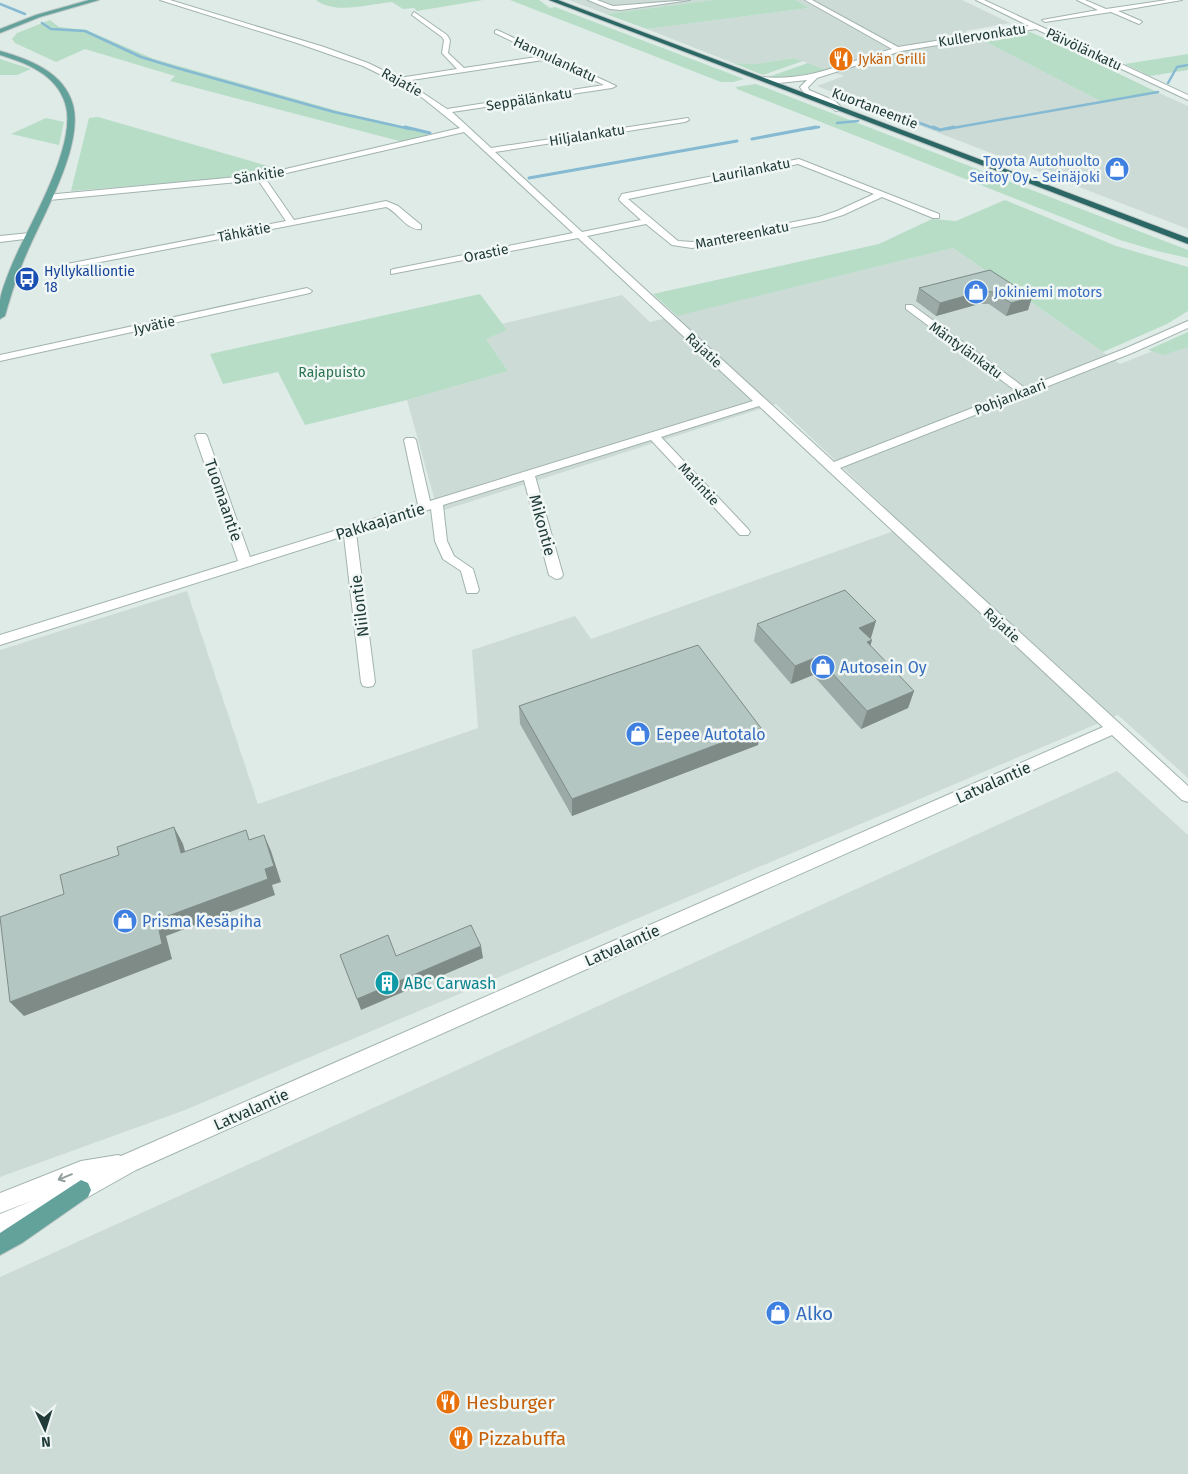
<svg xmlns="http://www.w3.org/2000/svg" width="1188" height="1474" font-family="'Fira Sans',sans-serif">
  <rect width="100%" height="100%" fill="#dfebe7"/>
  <path fill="#cddbd7" d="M569 0H712L606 14Z
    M796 0H962L1010 23 965 31 1104 103 1159 93 1188 106V229L817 86 844 76 794 58 756 64 733 63 647 29 809 8Z
    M953 248 1120 364 1188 337V778L1118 715 185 1110 0 1177V650L187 591 258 804 478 728 472 650 575 616 591 639 905 527 776 404 438 512 407 400 508 371 486 339 506 330 502 324 622 295 650 322Z
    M1117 771 1188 835V1474H0V1277Z"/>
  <path fill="#b7ddc7" d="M316 0H483L417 11 414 8 403 9 392 2C369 4 335 15 316 0Z
    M510 0H539L550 8 555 7 744 79 733 82H721Z
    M712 0H796L809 8 647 29 606 14Z
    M50 20 59 27 86 30 154 59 338 111 419 130 429 135 403 142 170 81 175 76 85 49 56 62 15 43 12 39 17 33Z
    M1030 32 1042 37 1159 93 1104 103 982 40Z
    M1188 54V70L1150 76 1125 64Z
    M794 58 803 61 763 75 733 63 756 64Z
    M0 59 31 69 17 75H0Z
    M808 63 827 70 786 80 768 77Z
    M756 84 1188 250V258L1157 251 1120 240 737 89 736 87Z
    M98 117 282 170 217 179 71 191 89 118Z
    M46 118 64 122 59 145 11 134Z
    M1005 200 1116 246 1188 267V311L1167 324 1103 352 953 248 677 316 653 294 879 244 932 219 956 221Z
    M480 294 507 330 486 339 508 371 407 400 305 425 278 372 223 384 210 354Z
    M1188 332V347L1163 355 1148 350Z"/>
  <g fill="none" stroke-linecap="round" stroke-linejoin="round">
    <path stroke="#85bad2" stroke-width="2.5" d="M0 4 25 14
      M42 23 51 29 85 31 141 57 177 68 334 112 410 129
      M1168 83 1177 67 1188 65
      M882 116 903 117 936 129
      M837 123 858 121
      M809 129 819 127
      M947 129 1158 92"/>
    <path stroke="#85bad2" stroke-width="3" d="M405 127 430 133
      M933 127 940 130 954 127
      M752 139 816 127
      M529 178 737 141"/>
    <defs>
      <path id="minor" d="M160 0H170L324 47 368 63 399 78 457 69 442 53 444 40 442 37 412 15 414 12 447 35 450 40 448 53 464 68 543 56 495 33V31L497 30 616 86 612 88 452 112 491 148 688 118 689 120 685 122 495 152 582 232 641 220 620 201 619 199 622 194 799 159 939 214V218H933L882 197 843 215 824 221 692 248 672 245 646 224 587 236 834 462 1016 391 906 309V305H912L1025 388 1124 349 1188 321V328L1132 353 840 468 1188 786V802L1182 800 1112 735 136 1170 88 1197 0 1235V1214L34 1200 0 1213V1193L81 1161 118 1155 121 1156 1103 727 759 406 661 437 748 529 750 532 748 535H740L651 440 535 476 563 575 561 578 556 579 549 575 524 480 443 505 447 541 454 556 473 569 479 590 477 593H467L461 571 443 559 435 541 431 509 356 533 375 682 373 686 368 687 363 686 361 682 344 536 0 645V635L238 561 195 436 197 434H205L207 436 250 557 418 505 404 440 406 438H414L416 440 430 501 753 401 578 238 391 274V270L394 269 573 233 464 132 265 178 294 220 386 201 398 206 421 225V229C407 231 398 212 386 207L59 270V266L62 265 286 221 258 180 49 200 46 199V195L260 175 460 128 424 99 404 86 363 66 297 43ZM550 59 604 85 447 109 405 81ZM798 164 874 194 837 211 819 217 692 242 678 241 628 199Z
        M588 0H597L613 6 690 0 621 10 610 9Z
        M805 0H812L898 47 1029 26 976 0H984L1188 95V100L1036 29 901 51 817 78 808 87 809 90 835 101 843 109 836 111C826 102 806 99 800 87L807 80 779 83 758 79 761 77C810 82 846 62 892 49Z
        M1077 0H1085L1106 9 1167 0H1182L1118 11 1141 21 1142 22 1139 24 1111 12 1045 22 1042 20 1098 10Z
        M30 233 33 234V238L0 242V236Z
        M307 288 312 291 310 293 0 361V355Z"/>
      <path id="major" d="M89 0H99L40 17 0 33V29L36 15Z
        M0 51C29 59 64 72 73 105 84 146 42 217 26 255 17 275 11 295 5 316L0 319C0 313 0 306 0 300 2 289 7 277 11 267 27 227 79 145 65 103 56 74 26 63 0 55Z
        M81 1180 88 1183 91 1190 88 1197 22 1243 0 1255V1233Z"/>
      <path id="highway" d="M549 0H558L1188 238V244Z"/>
    </defs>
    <use href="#minor" stroke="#a2b3af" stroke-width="2"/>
    <use href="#major" stroke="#c1c8c7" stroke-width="2"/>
    <use href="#highway" stroke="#c1c8c7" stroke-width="2"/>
    <use href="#minor" fill="#fff" fill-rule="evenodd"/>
    <use href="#major" fill="#62a29b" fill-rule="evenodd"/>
    <use href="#highway" fill="#2b6865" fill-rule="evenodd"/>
  </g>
  <path fill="#9baaa6" d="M990 270 1032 297 1028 310 1006 316 989 304H979L936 316 916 301 919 288Z
    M757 624 871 638 870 639V646L914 691 908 708 861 729 813 675 791 684 754 641Z
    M519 706 758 745 572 816 520 724Z"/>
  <path fill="#7e8b87" d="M983 291 979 304 936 316 940 303Z
    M1032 297 1028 310 1006 316 1011 303Z
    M876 621 871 638 854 645 859 628Z
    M872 640 867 658V642Z
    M817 657 813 675 791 684 795 666Z
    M914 691 908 708 861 729 867 711Z
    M761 728 758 745 572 816V799Z
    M174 827 183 844 190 869 181 853Z
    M264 835 271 851 281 882 272 885 275 895 166 936 172 959 24 1016 10 1002 157 920 265 869Z
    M481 946 483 958 361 1010 357 999Z"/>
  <path fill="#b4c6c1" stroke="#7e8b87" d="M990 270 1032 297 1011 303 993 292 983 291 940 303 919 288Z
    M845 590 876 621 859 628 872 640 867 642 914 691 867 711 817 657 795 666 757 624Z
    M698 645 761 728 572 799 519 706Z
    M174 827 181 853 246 830 249 840 264 835 274 866 265 869 268 879 157 920 162 944 10 1002 0 917 64 894 60 875 119 855 117 847Z
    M471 925 481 946 357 999 340 955 388 935 396 956Z"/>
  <defs><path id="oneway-shaft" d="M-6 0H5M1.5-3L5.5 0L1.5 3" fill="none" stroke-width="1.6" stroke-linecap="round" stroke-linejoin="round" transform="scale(1.25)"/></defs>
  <use stroke="#909d9c" href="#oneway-shaft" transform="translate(65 1177) rotate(158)"/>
  <defs>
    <symbol id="restaurant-disc" viewBox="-11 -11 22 22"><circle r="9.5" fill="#e8710a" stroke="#f0f7f5"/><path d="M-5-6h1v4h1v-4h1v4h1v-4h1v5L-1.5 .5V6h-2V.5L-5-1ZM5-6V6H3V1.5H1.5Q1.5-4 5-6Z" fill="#fff"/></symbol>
    <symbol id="shop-disc" viewBox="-11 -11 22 22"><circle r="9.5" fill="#3f7fe0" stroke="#f0f7f5"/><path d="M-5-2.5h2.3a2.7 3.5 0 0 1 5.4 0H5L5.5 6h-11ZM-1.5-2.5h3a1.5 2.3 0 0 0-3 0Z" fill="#fff"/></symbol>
    <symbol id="bus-disc" viewBox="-11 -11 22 22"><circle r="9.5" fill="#1a4fb4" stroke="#f0f7f5"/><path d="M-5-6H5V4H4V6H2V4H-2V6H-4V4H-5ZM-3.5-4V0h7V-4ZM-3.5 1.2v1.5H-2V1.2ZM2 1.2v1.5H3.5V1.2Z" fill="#fff"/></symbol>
    <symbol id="building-disc" viewBox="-11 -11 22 22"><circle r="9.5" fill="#0f9aa8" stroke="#f0f7f5"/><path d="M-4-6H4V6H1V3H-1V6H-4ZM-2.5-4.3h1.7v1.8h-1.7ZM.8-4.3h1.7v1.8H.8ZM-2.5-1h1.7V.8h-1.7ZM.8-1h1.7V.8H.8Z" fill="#fff"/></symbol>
  </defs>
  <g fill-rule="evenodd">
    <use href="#restaurant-disc" x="827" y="45" width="28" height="28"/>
    <use href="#shop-disc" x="1103" y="155" width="28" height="28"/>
    <use href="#bus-disc" x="13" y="265" width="28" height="28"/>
    <use href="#shop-disc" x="962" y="278" width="28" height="28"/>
    <use href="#shop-disc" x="809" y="653" width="28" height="28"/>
    <use href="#shop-disc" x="624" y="720" width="28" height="28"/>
    <use href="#shop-disc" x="111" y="907" width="28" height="28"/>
    <use href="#building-disc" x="373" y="969" width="28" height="28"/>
    <use href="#shop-disc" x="764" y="1299" width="28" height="28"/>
    <use href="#restaurant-disc" x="434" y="1388" width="28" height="28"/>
    <use href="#restaurant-disc" x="447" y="1424" width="28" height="28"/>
  </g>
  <g text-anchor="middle" stroke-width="5" stroke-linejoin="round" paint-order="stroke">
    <g font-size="14" fill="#203b38" stroke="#f0f7f5">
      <text transform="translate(982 35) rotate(-9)" y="5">Kullervonkatu</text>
      <text transform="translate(1084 49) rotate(25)" y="5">Päivölänkatu</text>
      <text transform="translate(555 59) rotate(25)" y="5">Hannulankatu</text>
      <text transform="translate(402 82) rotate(29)" y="5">Rajatie</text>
      <text transform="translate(529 99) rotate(-9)" y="5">Seppälänkatu</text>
      <text transform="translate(875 108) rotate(21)" y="5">Kuortaneentie</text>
      <text transform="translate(587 135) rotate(-9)" y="5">Hiljalankatu</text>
      <text transform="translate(751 170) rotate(-11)" y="5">Laurilankatu</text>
      <text transform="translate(259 175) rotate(-9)" y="5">Sänkitie</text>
      <text transform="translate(244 232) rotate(-11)" y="5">Tähkätie</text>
      <text transform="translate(742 235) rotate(-11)" y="5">Mantereenkatu</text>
      <text transform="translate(486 253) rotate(-12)" y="5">Orastie</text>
      <text transform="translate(154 325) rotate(-12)" y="5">Jyvätie</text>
      <text transform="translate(704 350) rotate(43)" y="5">Rajatie</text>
      <text transform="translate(966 350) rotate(36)" y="5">Mäntylänkatu</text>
      <text transform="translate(1010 397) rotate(-21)" y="5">Pohjankaari</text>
      <text transform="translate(699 484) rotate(47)" y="5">Matintie</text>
      <text transform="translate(1002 625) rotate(43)" y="5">Rajatie</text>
    </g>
    <g font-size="14" fill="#c56008" stroke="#f0f7f5" text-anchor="start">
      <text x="858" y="64">Jykän Grilli</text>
    </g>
    <g font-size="14" fill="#366cbe" stroke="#f0f7f5" text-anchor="end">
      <text x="1100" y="166">Toyota Autohuolto<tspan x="1100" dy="16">Seitoy Oy - Seinäjoki</tspan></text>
      <text x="994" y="297" text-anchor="start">Jokiniemi motors</text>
    </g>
    <g font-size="14" fill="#164399" stroke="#f0f7f5" text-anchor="start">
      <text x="44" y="276">Hyllykalliontie<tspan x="44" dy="16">18</tspan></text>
    </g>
    <g font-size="14" fill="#297351" stroke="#f0f7f5">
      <text x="332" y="377">Rajapuisto</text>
    </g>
    <g font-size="16" fill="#203b38" stroke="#f0f7f5">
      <text transform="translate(224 500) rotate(71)" y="6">Tuomaantie</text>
      <text transform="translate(380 521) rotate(-17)" y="6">Pakkaajantie</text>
      <text transform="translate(543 525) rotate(75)" y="6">Mikontie</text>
      <text transform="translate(359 606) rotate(-97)" y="6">Niilontie</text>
      <text transform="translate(993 782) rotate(-24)" y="6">Latvalantie</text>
      <text transform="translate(622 945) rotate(-24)" y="6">Latvalantie</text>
      <text transform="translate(251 1109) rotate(-24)" y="6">Latvalantie</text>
    </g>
    <g font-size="16" fill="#366cbe" stroke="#f0f7f5" text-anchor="start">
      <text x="840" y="673">Autosein Oy</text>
      <text x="656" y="740">Eepee Autotalo</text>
      <text x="142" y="927">Prisma Kesäpiha</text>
    </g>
    <g font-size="16" fill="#0d838f" stroke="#f0f7f5" text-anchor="start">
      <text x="404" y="989">ABC Carwash</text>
    </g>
    <g font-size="19" fill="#366cbe" stroke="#f0f7f5" text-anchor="start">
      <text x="796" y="1320">Alko</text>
    </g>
    <g font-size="19" fill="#c56008" stroke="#f0f7f5" text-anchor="start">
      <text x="466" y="1409">Hesburger</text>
      <text x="478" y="1445">Pizzabuffa</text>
    </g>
  </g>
  <g transform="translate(45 1429) rotate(176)" stroke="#f0f7f5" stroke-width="4" paint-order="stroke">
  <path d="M0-4L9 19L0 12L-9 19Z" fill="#203b38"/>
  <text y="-8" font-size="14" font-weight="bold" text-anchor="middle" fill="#203b38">N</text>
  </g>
</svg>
